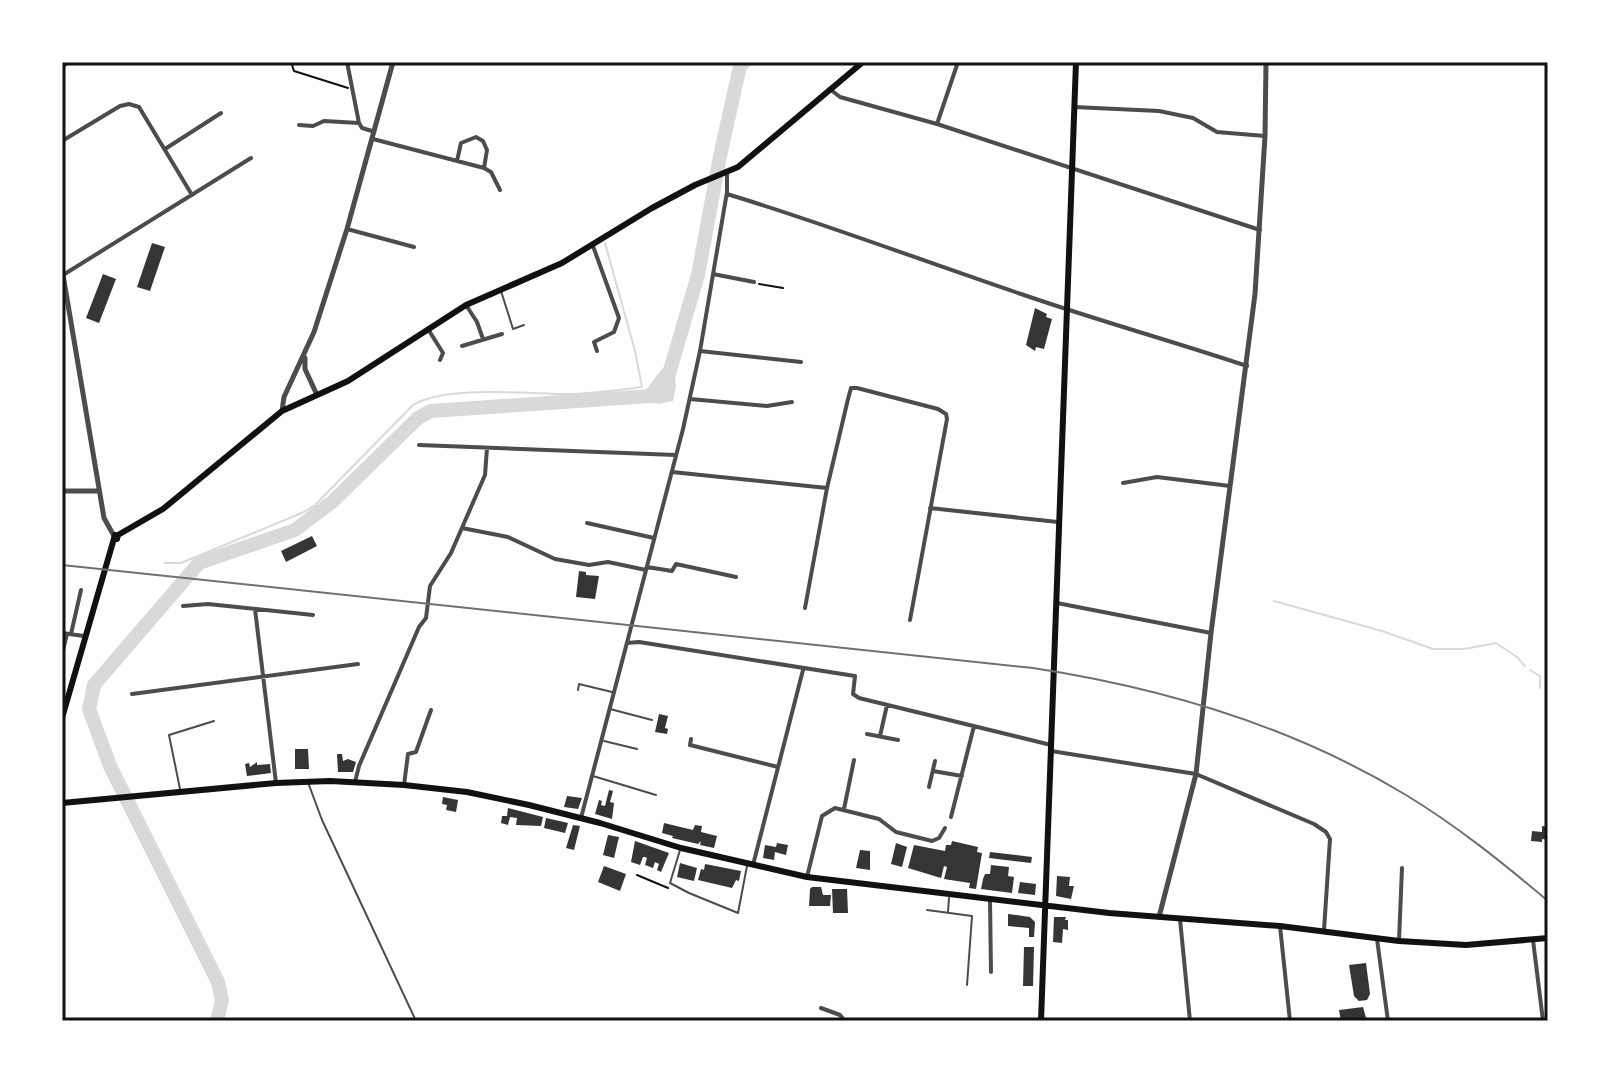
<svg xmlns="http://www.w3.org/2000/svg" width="1610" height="1083" font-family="Raleway,sans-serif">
  <rect width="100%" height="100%" fill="#fff"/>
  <path fill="#d9d9d9" d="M673 361 676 386 673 401 659 404 633 398C656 387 651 374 673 361Z"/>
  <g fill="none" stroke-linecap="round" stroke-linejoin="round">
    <path stroke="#d9d9d9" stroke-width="2" d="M165 563H181L304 512 315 505 413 405C446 385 528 394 567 394 592 394 618 390 642 387L635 351 605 243
      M1274 601 1382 631 1433 649H1464L1496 643 1517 657 1525 666
      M1530 670 1540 676V688"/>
    <path stroke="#d9d9d9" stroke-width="14" d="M668 377 698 275 720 156 740 66 744 62
      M217 1021 222 1000 218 982 110 766 89 709 94 685 199 563 295 530 332 502 418 418 431 411 651 396"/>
  </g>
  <path fill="#353535" d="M152 243 165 247 150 291 137 287Z
    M103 274 116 279 99 323 86 318Z
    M1035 308 1047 314 1046 317 1052 319 1044 349 1036 347 1035 351 1026 345Z
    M312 536 317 546 286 562 281 551Z
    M579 571 586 572V575L599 576 595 599 576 597Z
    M659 714 668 716 665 728 668 729 667 734 655 732Z
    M295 749H308L309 769H295Z
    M337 754H342L343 761 348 759 356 762 353 772H338Z
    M257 762V765L270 764 271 773 247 776 245 764 249 763 250 767Z
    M609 790 613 791 610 802 614 803 612 819 595 814 599 800 602 801 601 805 605 806Z
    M567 796 582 798 578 809 564 807Z
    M443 797 458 800 456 812 446 810 447 805 442 804Z
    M508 808 543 817 541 826 516 825 517 818 510 817 508 825 501 823 502 816H507Z
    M546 818 568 823 565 833 544 828Z
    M664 823 693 830 695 825 702 826 701 832 717 836 714 848 700 845 701 841 698 844 672 838 673 836 662 833Z
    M573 825 580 826 574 850 566 848Z
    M1542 826 1548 827V840L1542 839V842L1531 841 1532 831 1542 832Z
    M608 835 619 837 614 858 603 855Z
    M635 841 669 853 661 872 657 870 659 864 655 862 653 868 645 865 647 858 645 857H643L640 865 631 862Z
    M952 841 978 847 977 852 982 853 976 889 969 888 970 883 944 879 947 867 944 866 941 878 908 868 914 845 945 851 946 845H951Z
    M777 843 788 845 786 855 775 852 774 860 763 858 765 845 776 847Z
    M896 843 907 847 902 867 891 864Z
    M860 850 870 851V870L856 868Z
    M990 852 1032 857 1031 863 989 858Z
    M680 863 697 868 694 881 677 877Z
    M705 864 741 871 739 881 736 880 732 888 698 880 701 869 704 870Z
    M991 865 1009 867 1008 876 1014 877 1012 893 981 889 983 879 985 874H990Z
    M604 866 626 874 620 891 598 882Z
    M1057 876 1070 877 1069 886H1074L1071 899 1056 896Z
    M1020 882 1036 884 1035 895 1018 893Z
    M812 887H821L823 895H831L830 906H809L810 889Z
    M832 889H847L848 913H833Z
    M1008 914 1030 917 1035 922 1034 937H1029V928L1008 926Z
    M1054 917H1066L1065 920H1068V930L1063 929 1062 943 1053 942Z
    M1024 947H1034L1033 986H1023Z
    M1366 963 1370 994 1367 1000 1359 1001 1354 996 1349 965Z
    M1363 1007 1367 1021H1341L1339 1010Z"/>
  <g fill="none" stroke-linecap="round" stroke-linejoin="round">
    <path stroke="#111" stroke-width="2" d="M291 62 294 71 348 88
      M759 284 783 288
      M637 875 668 888"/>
    <path stroke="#4c4c4c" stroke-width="2" d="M501 291 513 329 524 325
      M578 690 579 684 612 692
      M610 709 652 720
      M604 741 637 749
      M593 776 656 795
      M309 785 322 820 416 1021
      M180 789 169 735 214 721
      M680 850 670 883 689 893 738 913 747 866
      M927 910 972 916 967 985
      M948 912 949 898"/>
    <path stroke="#4c4c4c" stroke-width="4" d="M347 62 359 123 362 128 372 131
      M62 67 68 62
      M831 90 840 97 937 124 1260 230
      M1074 107 1159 111 1193 118 1217 132 1265 136
      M937 124 958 62
      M299 125 313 126 324 121 359 123
      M373 139 484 168 491 172 500 190
      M62 141 120 106 129 104 139 107 192 195
      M165 149 221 113
      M457 161 461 143 476 137 483 141 487 150 484 168
      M727 194C826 224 923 261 1021 294 1096 320 1172 341 1247 366
      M347 229 414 247
      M593 246 619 318 614 332 594 342 597 351
      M713 274 754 282
      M63 275 251 158
      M466 305 477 322 483 339
      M428 329 443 353 440 360
      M462 346 502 334
      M700 351 801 362
      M690 399 767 406 792 402
      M419 445 676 455
      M672 472 827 488
      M1123 483 1157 477 1230 486
      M930 508 1058 522
      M587 523 654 538
      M462 528 508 537 555 559 589 565 608 562 646 570
      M647 567 672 571 676 564 736 577
      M1057 603 1211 633
      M183 606 208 604 313 615
      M805 608 827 488 848 399 851 388H857L938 409 946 414 947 419 910 620
      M255 609 276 783
      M62 633 84 636
      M71 634 81 590
      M627 643 639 642 855 676 853 694 859 698 1051 745
      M62 654 67 634
      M132 694 358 664
      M867 734 898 740
      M880 736 887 705
      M691 739 690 745 778 767
      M1051 751 1196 774 1314 824 1326 832 1330 839 1324 930
      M933 771 962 776
      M355 782 359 766 419 627 426 618 430 586 451 553 485 475 487 448
      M404 785 408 754 416 752 431 710
      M929 787 935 761
      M844 809 854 760
      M951 817 974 726
      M581 818 683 429 700 351 727 192V172
      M753 865 803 670
      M807 877 822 816 835 808 879 819 896 832 932 841 939 838 945 828
      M990 900 991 972
      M1180 919 1190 1021
      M1280 926 1290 1021
      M1377 939 1388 1021
      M1533 940 1543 1021
      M1399 941 1402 868
      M821 1008 840 1015 845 1021"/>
    <path stroke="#4c4c4c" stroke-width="5" d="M62 269 104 518 114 536
      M305 358V369L317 395
      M282 411 284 397 314 332 347 229 393 62
      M62 491H99
      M1159 917 1196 774 1211 633 1255 294 1265 136 1266 62"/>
    <path stroke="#111" stroke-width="6" d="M114 538 117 539 118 535 163 509 282 411 348 381 466 305 562 263 652 208 695 185 738 167 863 62
      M62 718 115 535
      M62 803 276 783 330 781 404 785 467 792 529 805 600 823 681 848 807 877 1109 913 1280 926 1399 941 1466 945 1548 938
      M1041 1021 1076 62"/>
    <path stroke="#707070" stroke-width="2" d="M62 565 1033 668C1164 688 1292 726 1406 795 1457 826 1503 863 1548 901"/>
  </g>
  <rect width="1610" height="1083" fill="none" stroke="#ffffff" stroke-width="128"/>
  <rect x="64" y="64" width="1482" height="955" fill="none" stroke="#111" stroke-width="3"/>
</svg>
